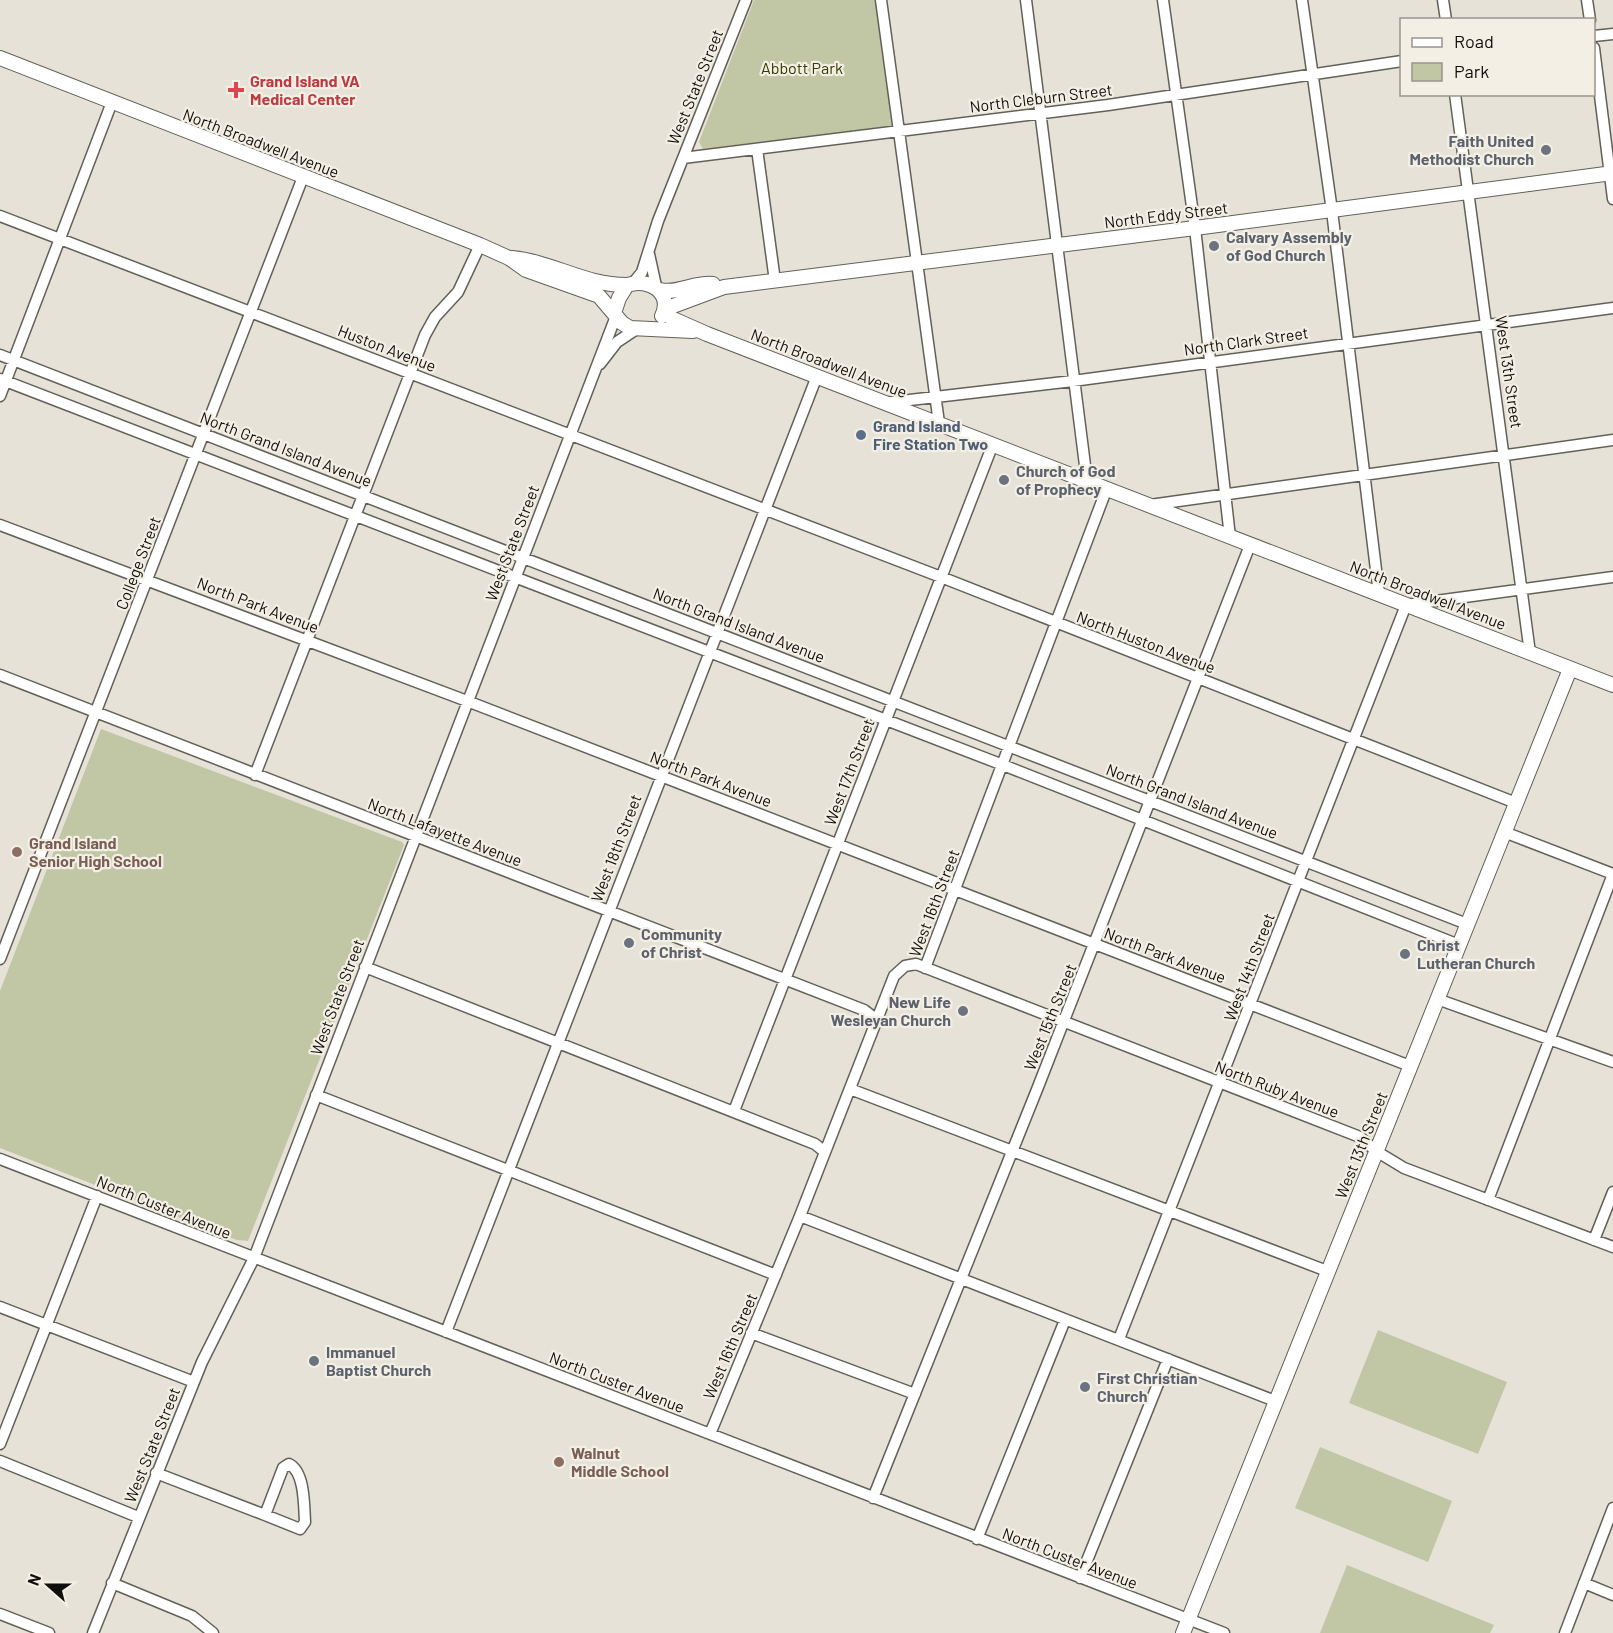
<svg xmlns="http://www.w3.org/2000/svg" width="1613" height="1633" font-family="Barlow,sans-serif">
  <rect width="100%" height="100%" fill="#e6e2d7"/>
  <path fill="#c1c6a5" d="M754 0H877L893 126 703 149 699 142Z
    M101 729 402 842 404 845 248 1241 237 1240 0 1148V991Z
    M1378 1330 1507 1382 1478 1454 1349 1403Z
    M1320 1447 1452 1501 1428 1562 1295 1508Z
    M1347 1565 1494 1625 1490 1633H1320Z"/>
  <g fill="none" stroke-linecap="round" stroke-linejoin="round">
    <defs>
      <path id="minor" d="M881 0 939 423
        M1026 0 1087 481
        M1163 0 1195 228 1230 537
        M1302 0 1332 211 1379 594
        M1443 0 1446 20
        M1587 0 1590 20
        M1594 36 1613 34
        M1594 48 1613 199
        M1455 94 1530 653
        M757 149 775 281
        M683 158 1108 105 1402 61
        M0 216 941 577 1516 803
        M649 254 656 286
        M633 283 642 272 658 221 746 0
        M0 355 1467 924
        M600 364 617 342 635 330
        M0 379 1003 765 1459 945
        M0 396 112 102
        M884 403 1073 381 1613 308
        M1150 505 1613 440
        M0 525 467 701 1410 1066
        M0 675 864 1010 877 1020
        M255 775 425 335 435 317 458 292 480 245
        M1504 832 1613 874
        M0 959 303 177
        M365 967 815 1144 825 1152
        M925 968 1107 488
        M1437 999 1613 1062
        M850 1089 1327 1271
        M316 1095 776 1275
        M734 1111 993 444
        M0 1159 1224 1633
        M1488 1200 1613 874
        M800 1216 1275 1401
        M1594 1240 1613 1192
        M0 1307 194 1382
        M446 1332 817 376
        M751 1333 915 1394
        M1119 1339 1406 605 1613 577
        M710 1434 800 1216 894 976 905 966 916 964 1360 1137 1376 1151 1404 1168 1613 1247
        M0 1444 97 1196
        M0 1461 138 1517
        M289 1464C305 1472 304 1506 305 1522L300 1529 265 1515 283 1468Z
        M156 1473 265 1515
        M873 1498 1038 1087 1250 545
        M977 1539 1065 1320
        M1080 1578 1168 1359
        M112 1583 192 1616 213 1633
        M1584 1583 1613 1595
        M0 1614 49 1633
        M93 1633 202 1362 254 1258 616 316
        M1565 1633 1613 1508"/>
      <path id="major" d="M0 58 480 245 509 258 526 270 599 296 622 323 630 328 693 331
        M512 258C553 262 584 285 627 285
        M660 290C679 294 694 282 713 284
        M665 309 724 287 1195 228 1613 173
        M664 312 673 319 707 334 1613 685
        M614 313 619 298 627 285C649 277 673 293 662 316
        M1183 1633 1570 669"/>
    </defs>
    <use href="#minor" stroke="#636057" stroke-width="13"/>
    <use href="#major" stroke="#636057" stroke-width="16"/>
    <use href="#minor" stroke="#fff" stroke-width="10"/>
    <use href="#major" stroke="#fff" stroke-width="14"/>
  </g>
  <path fill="#e0444e" stroke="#f3efe4" stroke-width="2" d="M233 81h6v6h6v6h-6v6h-6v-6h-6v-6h6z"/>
  <g fill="#6b7280" stroke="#f3efe4" stroke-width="2">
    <circle cx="1546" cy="150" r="6"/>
    <circle cx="1214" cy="246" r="6"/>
    <circle cx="1004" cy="480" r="6"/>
    <circle cx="629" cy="943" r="6"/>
    <circle cx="1405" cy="954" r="6"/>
    <circle cx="963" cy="1011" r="6"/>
    <circle cx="314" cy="1361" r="6"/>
    <circle cx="1085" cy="1387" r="6"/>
  </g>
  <circle fill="#5c6f8a" stroke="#f3efe4" stroke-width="2" cx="861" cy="435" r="6"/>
  <g fill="#8d6e63" stroke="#f3efe4" stroke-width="2">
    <circle cx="17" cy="852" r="6"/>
    <circle cx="559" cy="1462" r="6"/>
  </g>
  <g text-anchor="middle" stroke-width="4.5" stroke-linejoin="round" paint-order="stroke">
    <g font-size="16" fill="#363b01" stroke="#f3efe4">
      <text x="802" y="74">Abbott Park</text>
    </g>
    <g font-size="16" font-weight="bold" fill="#be3a42" stroke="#f3efe4" text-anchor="start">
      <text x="250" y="87">Grand Island VA<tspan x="250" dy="18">Medical Center</tspan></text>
    </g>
    <g font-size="16" fill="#110f0c" stroke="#f3efe4">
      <text transform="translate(695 87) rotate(-68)" y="6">West State Street</text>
      <text transform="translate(1041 98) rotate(-7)" y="6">North Cleburn Street</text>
      <text transform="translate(261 143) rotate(21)" y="6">North Broadwell Avenue</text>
      <text transform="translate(1166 215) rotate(-7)" y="6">North Eddy Street</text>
      <text transform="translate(1246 341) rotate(-8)" y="6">North Clark Street</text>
      <text transform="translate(387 348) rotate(21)" y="6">Huston Avenue</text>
      <text transform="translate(829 363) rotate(21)" y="6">North Broadwell Avenue</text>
      <text transform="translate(1509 372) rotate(82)" y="6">West 13th Street</text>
      <text transform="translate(286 449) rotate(21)" y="6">North Grand Island Avenue</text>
      <text transform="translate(512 543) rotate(-69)" y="6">West State Street</text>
      <text transform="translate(138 563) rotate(-69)" y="6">College Street</text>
      <text transform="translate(1428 595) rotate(21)" y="6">North Broadwell Avenue</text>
      <text transform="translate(258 605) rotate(21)" y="6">North Park Avenue</text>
      <text transform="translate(739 625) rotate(21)" y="6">North Grand Island Avenue</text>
      <text transform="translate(1146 642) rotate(21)" y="6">North Huston Avenue</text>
      <text transform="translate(849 772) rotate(-69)" y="6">West 17th Street</text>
      <text transform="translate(711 779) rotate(21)" y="6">North Park Avenue</text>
      <text transform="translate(1192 801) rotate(21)" y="6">North Grand Island Avenue</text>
      <text transform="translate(445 832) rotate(21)" y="6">North Lafayette Avenue</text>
      <text transform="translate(616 848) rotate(-69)" y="6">West 18th Street</text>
      <text transform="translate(934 903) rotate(-69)" y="6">West 16th Street</text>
      <text transform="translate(1165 955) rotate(21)" y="6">North Park Avenue</text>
      <text transform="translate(1249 967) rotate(-69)" y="6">West 14th Street</text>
      <text transform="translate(337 997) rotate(-69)" y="6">West State Street</text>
      <text transform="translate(1050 1017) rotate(-68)" y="6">West 15th Street</text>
      <text transform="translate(1277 1089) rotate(21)" y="6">North Ruby Avenue</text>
      <text transform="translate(1361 1145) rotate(-68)" y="6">West 13th Street</text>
      <text transform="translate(164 1207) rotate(22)" y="6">North Custer Avenue</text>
      <text transform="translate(730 1346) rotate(-67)" y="6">West 16th Street</text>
      <text transform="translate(617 1382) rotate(21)" y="6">North Custer Avenue</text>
      <text transform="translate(152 1445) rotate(-68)" y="6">West State Street</text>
      <text transform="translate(1070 1558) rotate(21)" y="6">North Custer Avenue</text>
    </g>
    <g font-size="16" font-weight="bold" fill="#5b616d" stroke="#f3efe4" text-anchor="start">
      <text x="1534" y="147" text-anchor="end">Faith United<tspan x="1534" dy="18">Methodist Church</tspan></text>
      <text x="1226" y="243">Calvary Assembly<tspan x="1226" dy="18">of God Church</tspan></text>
      <text x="1016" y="477">Church of God<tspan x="1016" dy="18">of Prophecy</tspan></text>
      <text x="641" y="940">Community<tspan x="641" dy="18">of Christ</tspan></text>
      <text x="1417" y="951">Christ<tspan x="1417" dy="18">Lutheran Church</tspan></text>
      <text x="951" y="1008" text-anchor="end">New Life<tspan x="951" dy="18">Wesleyan Church</tspan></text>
      <text x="326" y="1358">Immanuel<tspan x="326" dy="18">Baptist Church</tspan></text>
      <text x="1097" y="1384">First Christian<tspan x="1097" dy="18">Church</tspan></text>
    </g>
    <g font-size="16" font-weight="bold" fill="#4e5e75" stroke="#f3efe4" text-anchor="start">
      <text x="873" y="432">Grand Island<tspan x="873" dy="18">Fire Station Two</tspan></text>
    </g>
    <g font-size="16" font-weight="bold" fill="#785e54" stroke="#f3efe4" text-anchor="start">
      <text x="29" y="849">Grand Island<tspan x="29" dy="18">Senior High School</tspan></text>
      <text x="571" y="1459">Walnut<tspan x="571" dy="18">Middle School</tspan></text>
    </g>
  </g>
  <rect x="1400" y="18" width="195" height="78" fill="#f3efe4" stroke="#99958e" stroke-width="1.5"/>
  <rect x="1412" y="38" width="30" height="9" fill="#ffffff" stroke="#99958e" stroke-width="1.5"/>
  <text x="1454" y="48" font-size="18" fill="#110f0c">Road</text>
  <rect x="1412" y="63" width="30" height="18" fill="#c1c6a5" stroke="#99958e" stroke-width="1.5"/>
  <text x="1454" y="78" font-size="18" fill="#110f0c">Park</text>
  <g transform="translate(48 1585) rotate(291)" stroke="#f3efe4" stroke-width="4.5" paint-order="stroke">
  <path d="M0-4.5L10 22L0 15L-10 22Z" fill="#110f0c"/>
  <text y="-9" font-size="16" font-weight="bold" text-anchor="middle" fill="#110f0c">N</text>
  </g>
</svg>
